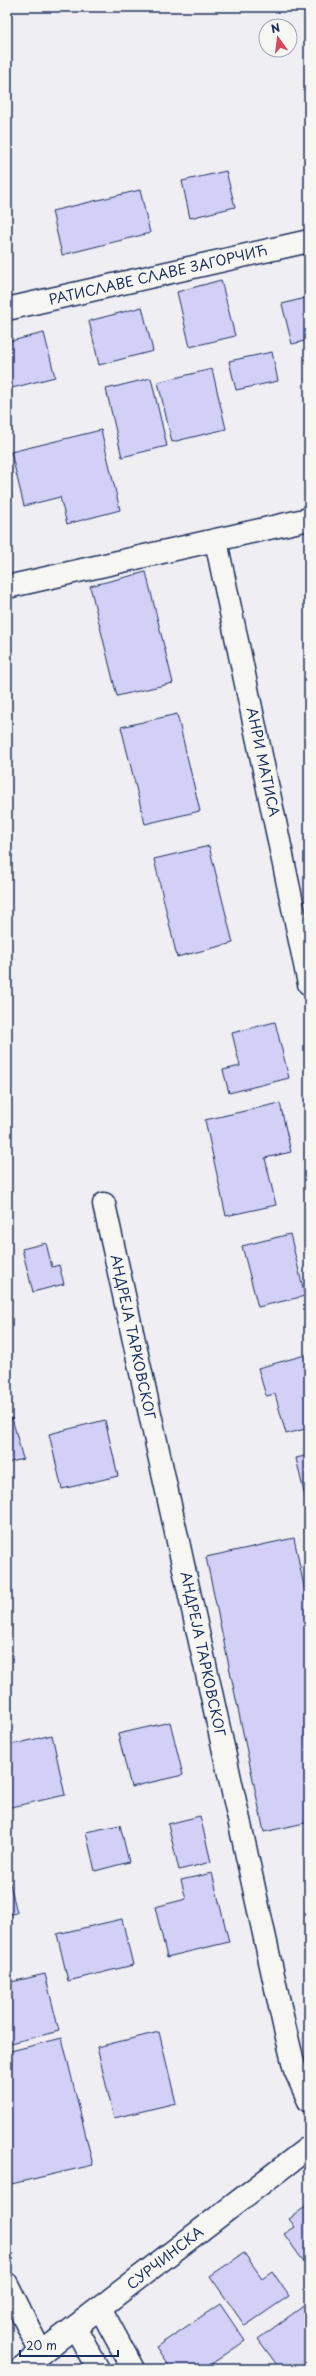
<svg xmlns="http://www.w3.org/2000/svg" width="316" height="2376" font-family="'Playpen Sans',sans-serif">
  <rect width="100%" height="100%" fill="#efeef3"/>
  <filter id="ink" filterUnits="userSpaceOnUse"><feTurbulence type="fractalNoise" baseFrequency=".025" numOctaves="2"/><feDisplacementMap in="SourceGraphic" scale="8" xChannelSelector="R" yChannelSelector="G"/><feConvolveMatrix kernelMatrix="1 2 1 2 8 2 1 2 1" color-interpolation-filters="sRGB"/></filter>
  <g filter="url(#ink)">
    <path fill="#d3d0f8" stroke="#1b2f5e" d="M226 171 235 207 190 218 182 181Z
      M140 190 150 233 62 255 52 211Z
      M221 280 235 336 190 347 177 292Z
      M309 297V340L292 344 282 304Z
      M142 307 153 351 99 365 89 321Z
      M44 333 55 377 8 389 7 342Z
      M272 352 278 381 236 390 229 361Z
      M212 369 226 429 172 442 158 382Z
      M151 378 167 446 122 457 106 389Z
      M101 430 120 510 67 524 60 497 24 506 11 452Z
      M7 475 12 497 7 498Z
      M146 572 173 683 117 696 90 586Z
      M177 714 200 811 145 824 121 727Z
      M209 846 233 943 177 957 154 859Z
      M275 1022 289 1078 229 1093 223 1070 240 1066 232 1033Z
      M280 1103 291 1152 265 1158 276 1205 226 1216 205 1120Z
      M290 1234 305 1296 258 1307 242 1246Z
      M46 1243 52 1267 59 1265 64 1284 33 1292 22 1249Z
      M309 1354V1428L286 1434 275 1394 266 1396 258 1368Z
      M12 1418 23 1459 7 1463V1419Z
      M105 1420 118 1476 62 1489 49 1434Z
      M309 1455V1510H308L296 1458Z
      M309 1527V1549L304 1528Z
      M294 1538 309 1611V1822L264 1832 206 1557Z
      M170 1722 183 1775 131 1787 118 1734Z
      M52 1735 65 1795 7 1808V1746Z
      M200 1816 211 1862 179 1870 168 1824Z
      M120 1825 129 1862 95 1871 86 1832Z
      M7 1871 17 1913 7 1915Z
      M212 1873 229 1942 167 1957 155 1907 186 1899 181 1880Z
      M122 1919 133 1965 68 1981 57 1934Z
      M45 1974 59 2031 7 2044V1983Z
      M159 2032 176 2103 114 2118 97 2047Z
      M62 2038 93 2165 7 2185V2052Z
      M309 2204V2269L284 2234 295 2227 289 2219Z
      M244 2253 262 2278 272 2271 289 2296 245 2326 210 2276Z
      M309 2302V2369H280L258 2339Z
      M220 2304 245 2341 204 2369H171L156 2347Z"/>
    <g fill="none" stroke-linecap="round" stroke-linejoin="round">
      <defs>
        <path id="minor" d="M7 309 309 241
          M216 541 309 984
          M7 587 309 519
          M104 1204 284 2025 295 2070 309 2101
          M7 2284 41 2353
          M100 2308 133 2369
          M75 2327 98 2369"/>
        <path id="major" d="M20 2369 309 2147"/>
      </defs>
      <use href="#minor" stroke="#1b2f5e" stroke-width="25"/>
      <use href="#major" stroke="#1b2f5e" stroke-width="25"/>
      <use href="#minor" stroke="#f6f6f2" stroke-width="22"/>
      <use href="#major" stroke="#f6f6f2" stroke-width="22"/>
    </g>
  </g>
  <g text-anchor="middle" stroke-width="3" stroke-linejoin="round" paint-order="stroke">
    <g font-size="14" fill="#1b2f5e" stroke="#f6f6f2">
      <text transform="translate(158 275) rotate(-13)" y="5">РАТИСЛАВЕ СЛАВЕ ЗАГОРЧИЋ</text>
      <text transform="translate(263 762) rotate(78)" y="5">АНРИ МАТИСА</text>
      <text transform="translate(133 1337) rotate(78)" y="5">АНДРЕЈА ТАРКОВСКОГ</text>
      <text transform="translate(203 1654) rotate(78)" y="5">АНДРЕЈА ТАРКОВСКОГ</text>
      <text transform="translate(165 2258) rotate(-38)" y="5">СУРЧИНСКА</text>
    </g>
  </g>
  <rect width="316" height="2376" fill="none" stroke="#f6f6f2" stroke-width="24"/>
  <rect x="12" y="12" width="292" height="2352" fill="none" stroke="#1b2f5e" stroke-width="1.5" filter="url(#ink)"/>
  <g transform="translate(278 38) rotate(346)"><circle r="19" fill="#f6f6f2" stroke="#9ea6b7"/>
  <path d="M0-3L7 15L0 10L-7 15Z" fill="#d1495b"/>
  <text y="-6" font-size="11" font-weight="bold" text-anchor="middle" fill="#1b2f5e">N</text>
  </g>
  <path d="M20 2350v6h98v-6" fill="none" stroke="#1b2f5e" stroke-width="2"/>
  <text x="26" y="2350" font-size="12" fill="#1b2f5e" stroke="#f6f6f2" stroke-width="3" paint-order="stroke">20 m</text>
</svg>
